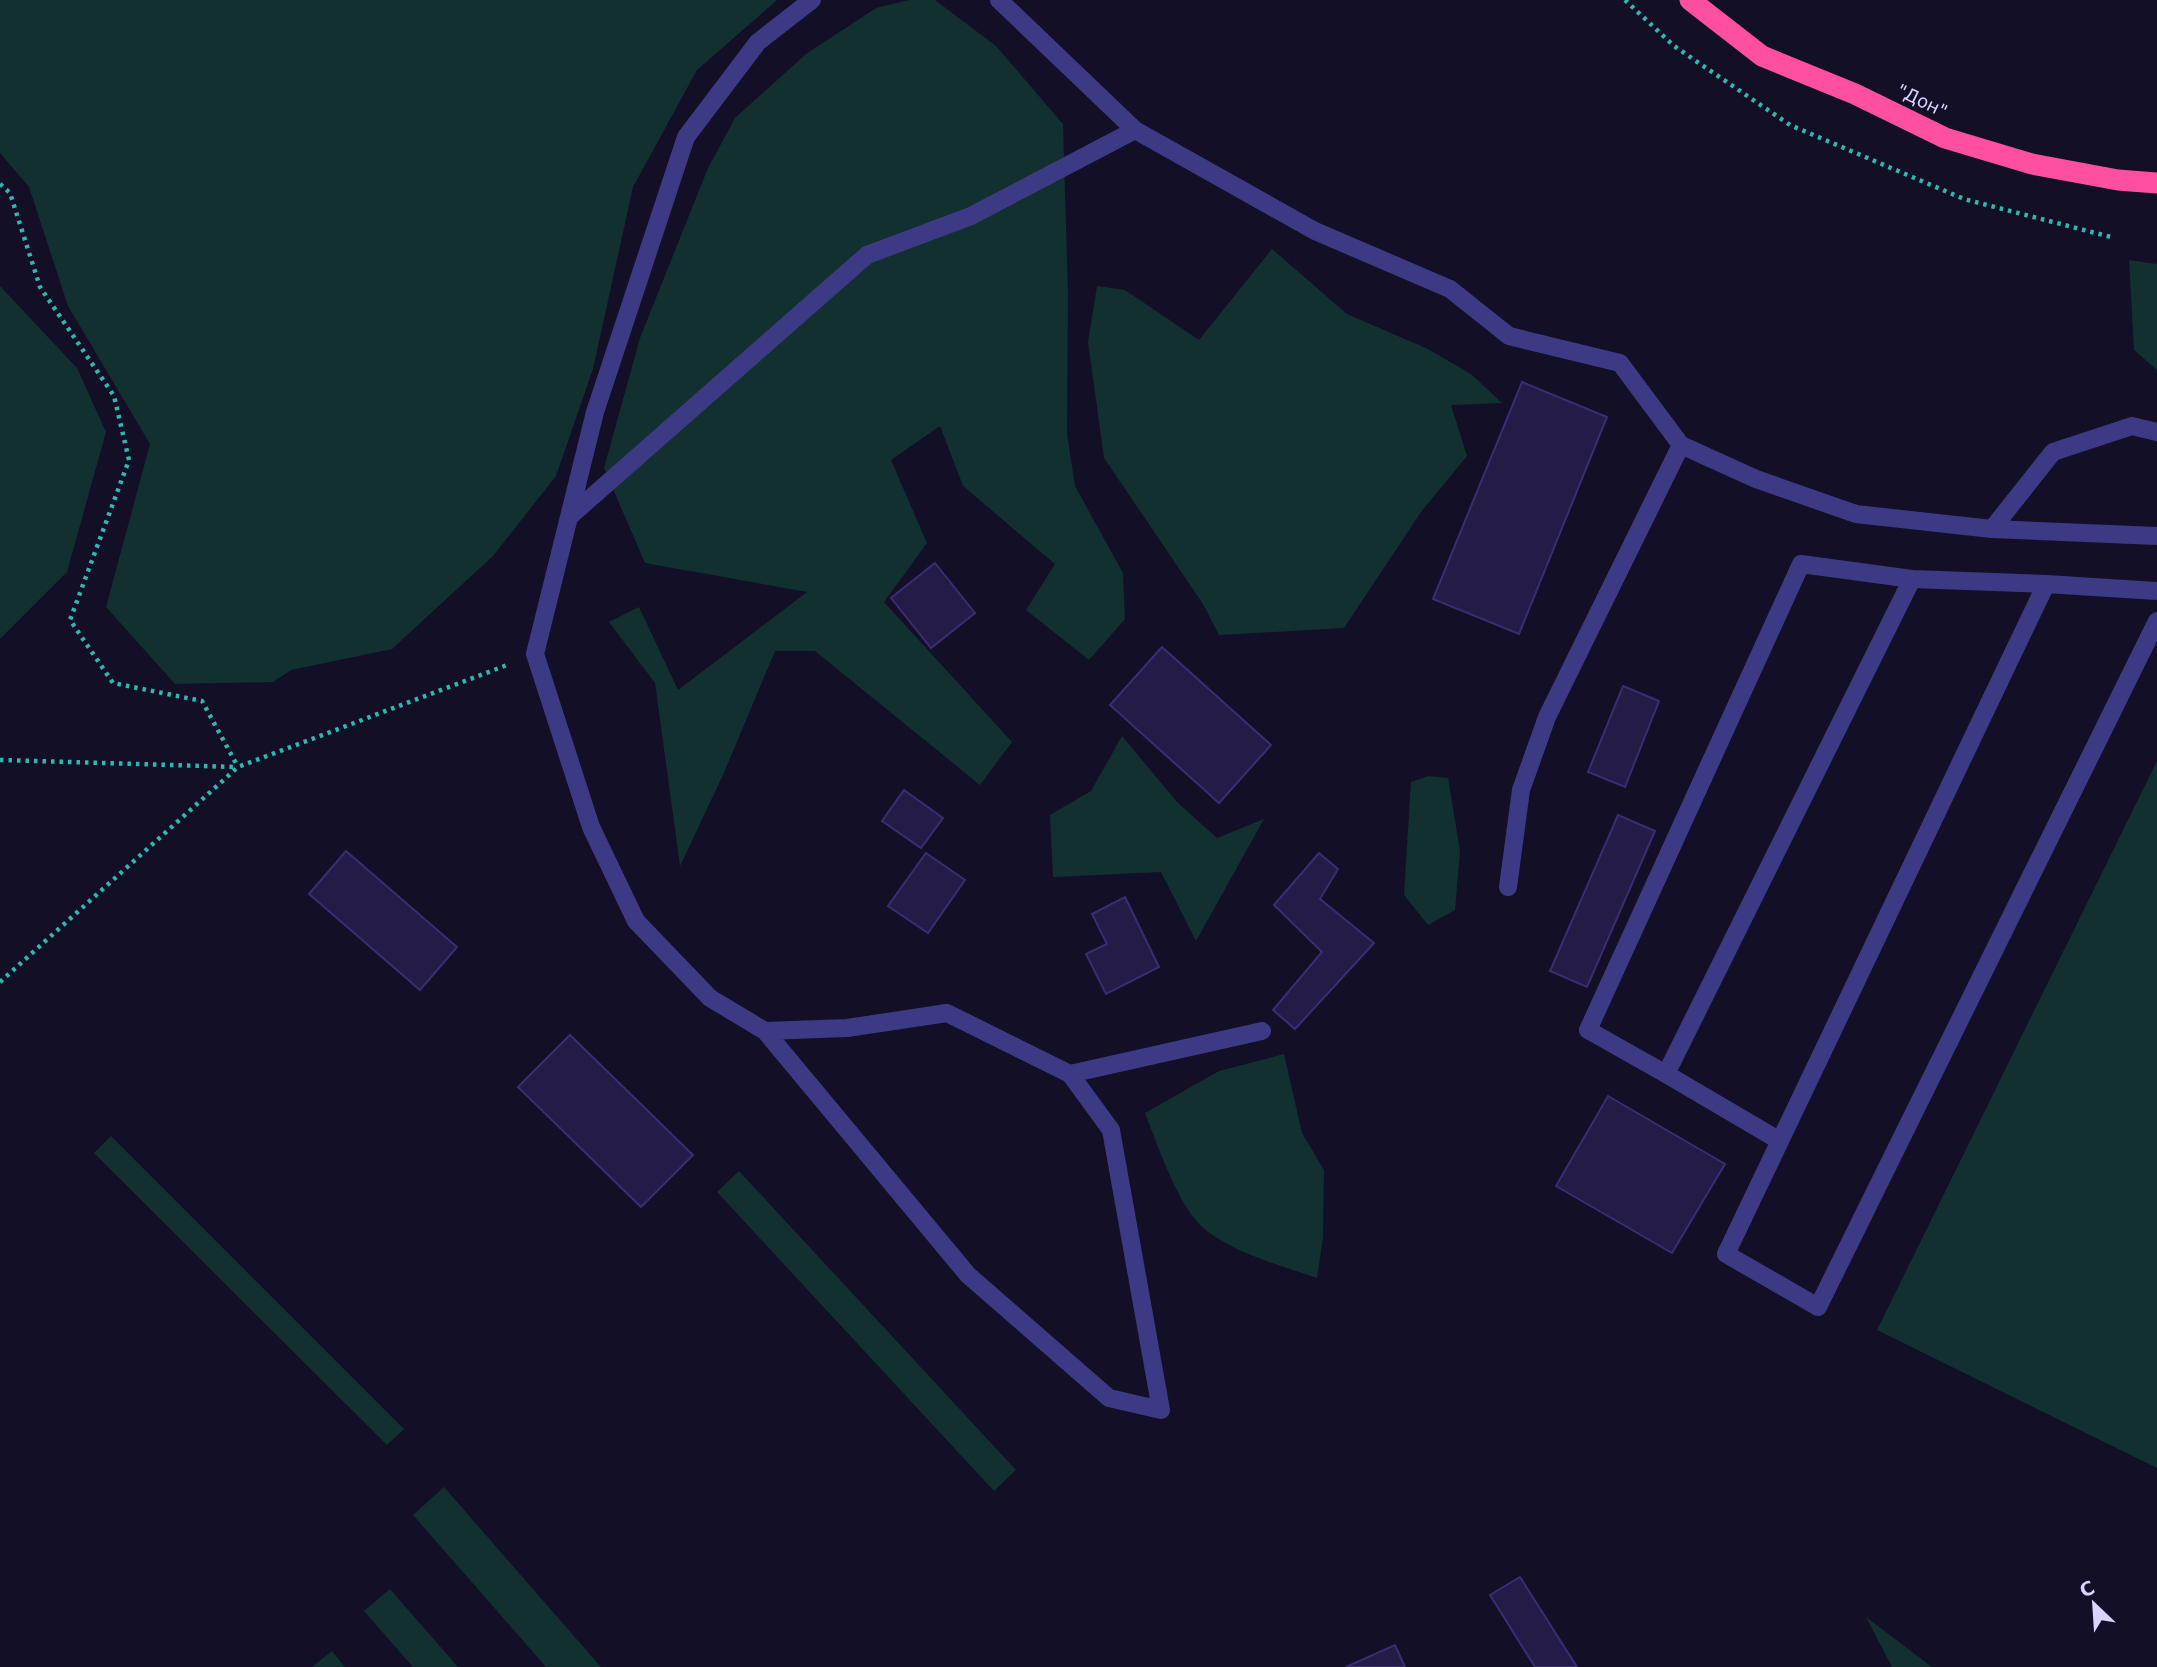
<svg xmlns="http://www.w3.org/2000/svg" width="2157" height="1667" font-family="'DejaVu Sans',sans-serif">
  <rect width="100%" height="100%" fill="#130f26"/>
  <path fill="#12302f" d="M0 0H777L697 70 633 187 593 369 556 476 493 556 392 649 291 670 273 682 175 684 106 607 150 444 68 306 29 187 0 153Z
    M909 0H935L996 46 1063 124 1068 292 1067 434 1075 486 1123 573 1125 619 1089 660 1026 610 1055 564 963 486 940 426 891 460 927 543 884 602 1012 742 980 785 815 651H775L723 775 680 866 655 683 609 622 639 607 678 690 807 592 645 563 604 468 640 338 708 168 735 118 806 54 876 8Z
    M1272 249 1347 314 1428 349 1471 374 1502 403 1451 405 1467 456 1421 512 1344 628 1219 635 1203 604 1104 458 1088 342 1097 286 1125 290 1199 340Z
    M2129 260 2157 264V370L2134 350Z
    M0 286 77 368 106 432 67 572 0 639Z
    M1122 736 1177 802 1217 838 1264 819 1196 941 1161 872 1053 877 1050 815 1091 791Z
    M2157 761V1468L1877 1330Z
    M1428 776 1448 778 1460 851 1455 910 1428 925 1404 895 1411 782Z
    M1284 1054 1302 1133 1324 1170 1323 1238 1317 1278C1280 1265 1239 1255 1207 1231 1179 1210 1158 1146 1145 1113L1219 1071Z
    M111 1136 404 1429 387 1445 94 1153Z
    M739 1171 1016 1470 994 1491 717 1192Z
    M444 1487 601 1667H546L413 1515Z
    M390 1589 458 1667H413L364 1611Z
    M1866 1617 1932 1667H1933H1892Z
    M332 1651 345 1667H312Z"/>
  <path fill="#241b47" stroke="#3b2d73" stroke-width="2" d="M1522 382 1607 417 1519 634 1433 599Z
    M935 563 975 613 931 648 891 598Z
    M1162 647 1271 745 1219 803 1110 705Z
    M1623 686 1659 701 1625 787 1588 772Z
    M904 790 943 818 921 848 882 821Z
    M1618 815 1655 831 1587 987 1550 971Z
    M346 851 457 947 420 990 309 894Z
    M926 853 965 880 928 933 888 906Z
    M1319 853 1338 869 1320 899 1374 943 1295 1029 1273 1010 1322 952 1274 905Z
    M1125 897 1159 967 1106 994 1086 954 1107 944 1092 914Z
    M570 1035 693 1155 641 1207 518 1087Z
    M1608 1096 1725 1164 1672 1253 1556 1186Z
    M1520 1577 1577 1667H1535L1490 1595Z
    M1395 1645 1405 1667H1346Z"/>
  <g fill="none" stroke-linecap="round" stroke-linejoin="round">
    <path stroke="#2fb8b0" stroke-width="4.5" stroke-dasharray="3.5 5" stroke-linecap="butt" d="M1625 0 1674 46 1790 125 1964 199 2111 237
      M0 184 10 193 40 287 114 396 129 460 70 620 113 683 202 701 238 767
      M0 760 237 767
      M0 982 238 767 507 665"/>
    <path stroke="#3d3a85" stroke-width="18" d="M999 0 1135 130 1315 231 1450 289 1509 336 1620 363 1681 445 1756 479 1856 514 1992 529 2157 536
      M569 517 867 255 971 216 1135 130
      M1992 529 2053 452 2132 426 2157 432
      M2157 591 2046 584 1726 1254 1818 1307 2157 621
      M1508 887 1521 790 1547 717 1681 445
      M765 1031 847 1028 947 1013 1070 1074 1111 1130 1161 1410 1109 1398 968 1275 765 1031 710 998 636 921 591 827 535 654 595 412 686 137 758 42 812 0
      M1070 1074 1262 1031
      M1666 1074 1588 1030 1801 564 1912 579
      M1780 1141 1666 1074 1912 579 2046 584"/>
    <path stroke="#ff4fa3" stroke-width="21" d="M1690 0 1762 56 1855 94 1945 138 2032 164 2118 180 2157 183"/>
  </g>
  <g text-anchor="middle" stroke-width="5" stroke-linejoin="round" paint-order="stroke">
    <g font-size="18" fill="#d9d4ff" stroke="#130f26">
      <text transform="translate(1922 101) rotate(26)" y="6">"Дон"</text>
    </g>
  </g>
  <g transform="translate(2094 1604) rotate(335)" stroke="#130f26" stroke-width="5" paint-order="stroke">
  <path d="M0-5L12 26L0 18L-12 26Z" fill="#d9d4ff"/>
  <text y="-10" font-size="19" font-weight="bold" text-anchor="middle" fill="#d9d4ff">С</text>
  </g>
</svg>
